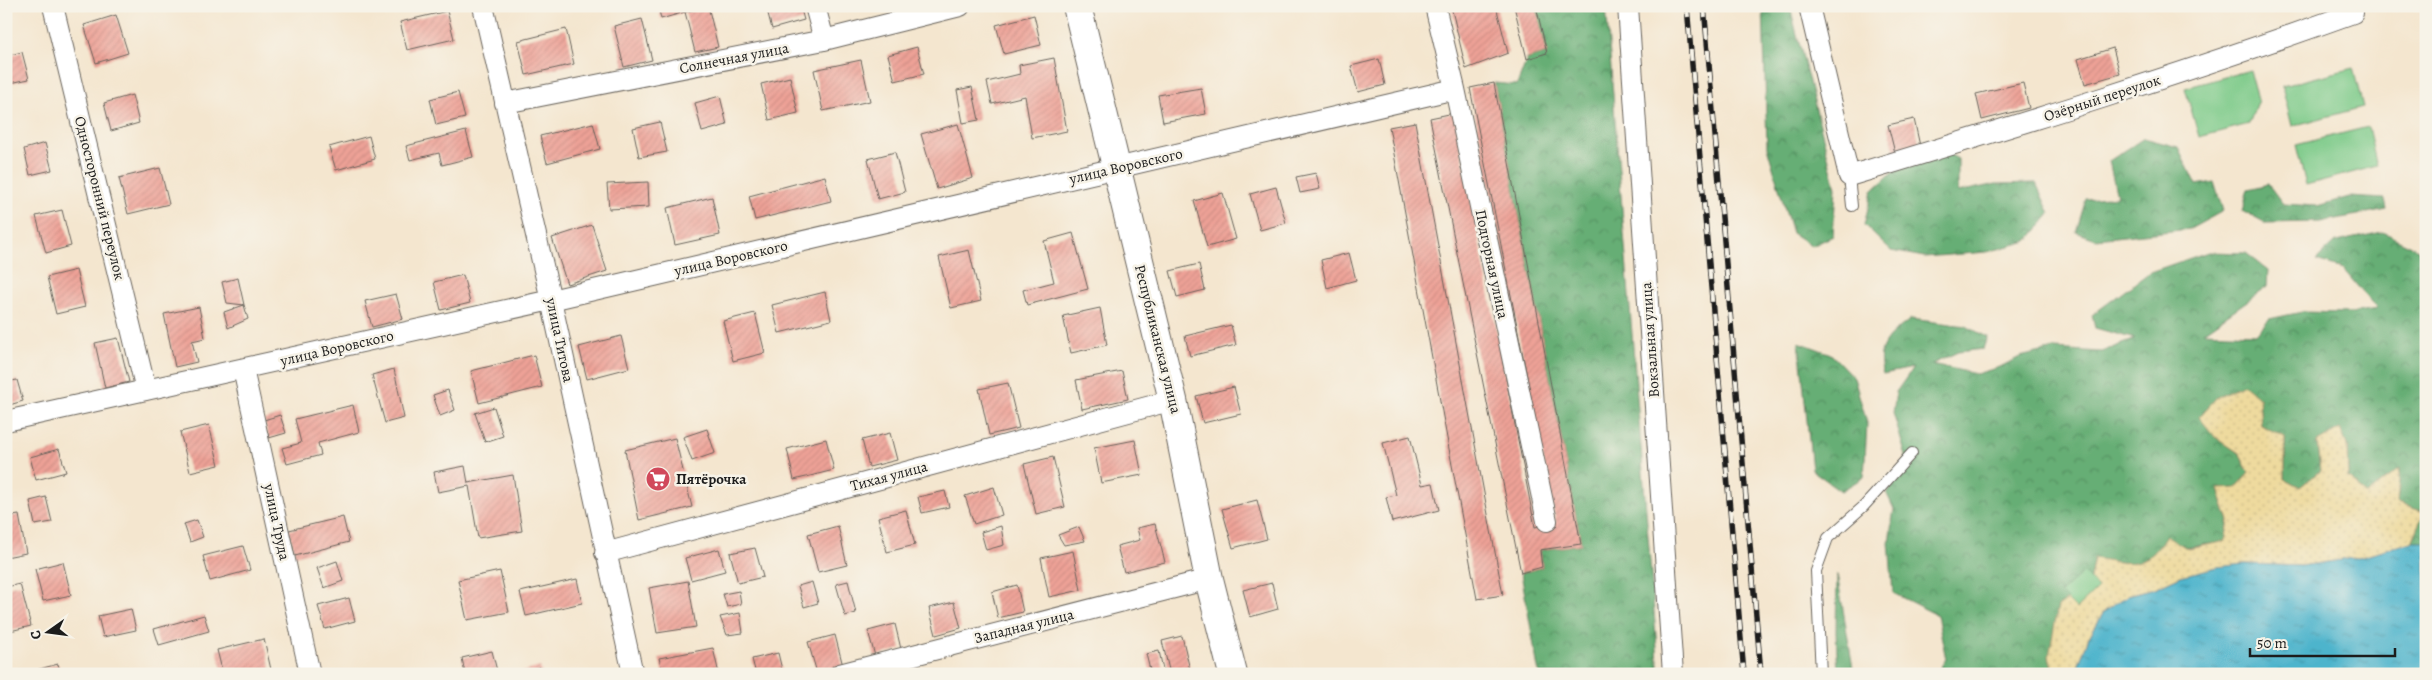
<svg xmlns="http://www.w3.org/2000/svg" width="2432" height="680" font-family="Alegreya,serif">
  <defs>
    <pattern id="forest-crowns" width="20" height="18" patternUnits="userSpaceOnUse" patternTransform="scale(1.25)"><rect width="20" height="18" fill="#66ae75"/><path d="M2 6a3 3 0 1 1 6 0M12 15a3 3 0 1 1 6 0" fill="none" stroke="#538d5f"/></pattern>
    <pattern id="sand-dots" width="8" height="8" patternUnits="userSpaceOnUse" patternTransform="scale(1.25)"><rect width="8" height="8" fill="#eeda9e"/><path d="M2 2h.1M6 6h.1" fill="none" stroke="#ccba88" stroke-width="1.8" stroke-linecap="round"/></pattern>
    <pattern id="water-ripples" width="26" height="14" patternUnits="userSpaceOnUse" patternTransform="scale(1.25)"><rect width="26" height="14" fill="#4db4cc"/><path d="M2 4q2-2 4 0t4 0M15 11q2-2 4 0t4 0" fill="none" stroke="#3f92a5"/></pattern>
    <pattern id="building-hatch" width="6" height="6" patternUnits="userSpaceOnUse" patternTransform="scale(1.25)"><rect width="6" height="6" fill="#eea297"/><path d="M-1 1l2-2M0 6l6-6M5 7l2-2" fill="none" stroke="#cc8b82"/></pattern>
  </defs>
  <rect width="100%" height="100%" fill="#f7f3e8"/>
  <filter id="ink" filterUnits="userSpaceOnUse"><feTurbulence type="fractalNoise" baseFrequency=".02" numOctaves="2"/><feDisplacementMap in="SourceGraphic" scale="10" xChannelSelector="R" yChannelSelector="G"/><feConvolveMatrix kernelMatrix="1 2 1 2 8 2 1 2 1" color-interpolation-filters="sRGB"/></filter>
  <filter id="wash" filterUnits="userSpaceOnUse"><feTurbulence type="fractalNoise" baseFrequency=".0096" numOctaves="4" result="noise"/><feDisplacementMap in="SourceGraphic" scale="20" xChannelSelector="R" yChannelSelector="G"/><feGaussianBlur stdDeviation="1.12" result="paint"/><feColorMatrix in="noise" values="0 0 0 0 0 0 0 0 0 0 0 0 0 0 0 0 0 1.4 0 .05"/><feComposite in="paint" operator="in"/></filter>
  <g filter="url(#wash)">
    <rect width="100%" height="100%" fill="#f4e6cf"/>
    <path fill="url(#forest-crowns)" stroke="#416548" d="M1536 6H1606L1659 674H1539L1521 573 1542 567 1540 550 1581 544 1494 83 1517 85 1527 59 1547 53Z
      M1763 6 1790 7 1836 188 1833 236 1812 246 1792 233 1767 147Z
      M2144 138 2178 147 2196 185 2214 182 2223 211 2190 229 2096 239 2076 232 2086 199 2117 196 2109 161Z
      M1937 148 1958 159V192L1996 184 2036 183 2050 214 2028 241 1987 252 1924 257 1891 251 1864 225 1872 191 1898 167Z
      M2268 184 2283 204 2317 206 2349 197 2385 199 2387 209 2321 222 2264 223 2242 211 2248 189Z
      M2382 232 2418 249 2426 276V353L2423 352 2426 365V542H2411L2424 512 2397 503 2400 469 2366 496 2348 477 2347 445 2317 442 2320 471 2300 487 2285 479V438L2261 425 2259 398 2215 437 2239 453 2249 473 2236 488 2218 490 2229 521 2225 542 2156 552 2134 564 2094 559 2088 589 2049 656 2054 674H1936L1946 659 1937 615 1893 593 1889 542 1894 509 1887 494 1897 479 1906 456 1893 413 1896 392 1913 368 1883 374C1874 345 1890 335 1911 319L1966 326 1987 337 1983 349 1958 352 1932 364 1976 374 2000 367 2020 357 2054 349 2101 352 2135 339 2095 328 2092 315 2150 272 2208 252 2246 253 2268 270 2267 287 2203 332 2256 334 2269 319 2302 312 2351 313 2377 309 2343 269 2316 261 2336 242Z
      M1799 342 1831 354 1854 378 1867 423 1864 477 1841 491 1812 470Z
      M1837 574 1854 674H1838L1836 632Z"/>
    <path fill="url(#sand-dots)" stroke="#857b5d" d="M2243 384 2259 398 2261 425 2285 437V479L2300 487 2320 471 2317 442 2340 429 2347 445 2348 477 2366 495 2400 469 2397 503 2424 512 2411 542 2355 558 2301 566 2245 564 2181 576 2155 588 2128 595 2104 612 2089 637 2079 664V674H2054L2049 656 2058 606 2088 589 2094 558C2131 564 2145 570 2166 535L2188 549 2225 541 2229 521 2218 489 2236 488 2249 473 2239 453 2215 437 2199 417 2217 397Z"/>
    <path fill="#7dca89" stroke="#4c7352" d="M2353 68 2363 107 2292 126 2282 86Z
      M2250 70 2258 100 2249 124 2199 137 2185 88Z
      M2368 127 2377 166 2306 185 2296 145Z
      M2083 572 2098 588 2076 609 2060 593Z"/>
    <path fill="url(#water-ripples)" stroke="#346874" d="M2411 542H2426V674H2079V664L2089 637 2104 612 2128 595 2155 588 2181 576 2217 567 2245 564 2301 566 2355 558Z"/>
    <g id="blocks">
      <path fill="url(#building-hatch)" d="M658 6H684L685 12 708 6 718 47 695 52 685 12 661 19Z
        M766 6H800L804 20 772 29Z
        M1451 6H1496L1508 53 1466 69Z
        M1514 6H1536L1547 53 1527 59Z
        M447 11 454 39 407 50 400 22Z
        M116 15 128 53 96 63 84 25Z
        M1034 15 1041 45 1004 54 996 25Z
        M642 19 652 60 624 67 614 26Z
        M566 29 574 64 526 75 518 41Z
        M917 47 924 74 895 81 888 55Z
        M2113 48 2120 74 2085 84 2078 59Z
        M22 52 29 79 6 84V56Z
        M1054 58 1067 131 1032 138 1025 96 992 104 987 82 1020 74 1019 65Z
        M1379 59 1385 85 1358 92 1351 66Z
        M861 60 870 101 823 111 814 70Z
        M790 77 798 113 769 120 761 84Z
        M1494 83 1581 544 1540 550 1542 567 1521 573 1430 118 1454 113 1535 527 1556 523 1470 88Z
        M2023 83 2029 108 1982 120 1976 94Z
        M972 87 979 120 963 123 957 90Z
        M1201 88 1206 114 1163 122 1158 95Z
        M458 92 465 118 436 125 430 99Z
        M132 95 139 123 111 131 104 103Z
        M720 96 727 125 702 132 695 103Z
        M1914 119 1920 146 1895 153 1888 125Z
        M660 122 667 152 639 157 633 128Z
        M1415 122 1503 595 1477 599 1389 127Z
        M593 123 600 149 547 163 540 136Z
        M958 124 973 178 937 189 921 134Z
        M466 131 473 157 442 165 439 153 410 160 406 146Z
        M369 136 375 159 336 170 329 147Z
        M45 143 52 170 30 175 24 149Z
        M895 152 905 192 878 199 868 159Z
        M160 168 169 204 128 214 119 178Z
        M1316 173 1320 189 1300 193 1296 177Z
        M825 176 831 201 755 220 749 196Z
        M648 182 649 207 609 209 607 184Z
        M1276 187 1286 223 1260 230 1250 194Z
        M1223 193 1236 239 1207 247 1194 201Z
        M712 197 720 235 675 245 667 208Z
        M62 210 71 246 46 253 36 216Z
        M592 225 607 271 567 284 552 238Z
        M1073 233 1088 289 1027 305 1023 290 1054 282 1044 241Z
        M969 250 981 301 951 308 939 257Z
        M1349 253 1356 280 1327 288 1321 260Z
        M1199 264 1205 290 1177 297 1170 271Z
        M76 270 85 307 56 314 47 277Z
        M463 275 470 303 441 310 434 282Z
        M238 278 244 305 227 303 222 282Z
        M825 292 831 320 779 333 772 305Z
        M396 294 403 319 372 327 365 301Z
        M244 305 248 319 228 328 224 312Z
        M199 307 205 338 192 341 197 362 175 367 164 314Z
        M1100 308 1107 345 1071 353 1063 316Z
        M755 313 765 353 733 361 723 321Z
        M1231 325 1236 345 1190 356 1185 336Z
        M621 336 629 368 587 379 579 347Z
        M118 338 129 382 105 388 95 343Z
        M534 355 542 387 479 403 471 371Z
        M394 369 404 418 385 423 372 375Z
        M1122 371 1128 399 1082 409 1076 380Z
        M17 380 23 401 6 406V382Z
        M1008 383 1019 428 989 435 979 389Z
        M1234 387 1241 414 1203 423 1196 396Z
        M448 390 455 410 440 416 433 395Z
        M353 405 359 432 318 443 321 455 287 464 282 448 301 443 295 419Z
        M494 407 503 436 485 442 475 413Z
        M280 415 286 433 269 438 264 420Z
        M209 425 219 465 190 472 180 432Z
        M707 429 715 453 692 461 683 437Z
        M890 433 897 460 869 467 862 440Z
        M1410 436 1422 485 1433 483 1439 510 1392 522 1386 497 1396 495 1383 443Z
        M675 438 692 507 639 520 625 450Z
        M826 439 834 470 794 480 787 449Z
        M1135 440 1142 475 1101 483 1094 448Z
        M59 449 66 472 36 480 30 457Z
        M1053 457 1065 507 1036 514 1024 464Z
        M465 466 468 483 513 475 522 531 478 538 469 486 438 492 434 472Z
        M994 487 1002 515 974 524 965 496Z
        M945 491 949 507 922 513 918 497Z
        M46 497 52 522 35 525 30 501Z
        M1257 500 1267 539 1233 548 1222 509Z
        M906 510 915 545 887 552 878 517Z
        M19 515 26 553 6 557V517Z
        M343 517 349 542 295 556 289 530Z
        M197 520 203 537 190 542 184 524Z
        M1155 524 1165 562 1124 572 1117 546 1140 540 1137 528Z
        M838 526 847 565 818 572 808 534Z
        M1001 526 1004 545 986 550 981 532Z
        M1079 527 1085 541 1064 545 1058 535Z
        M243 546 250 570 210 581 203 556Z
        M755 548 763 577 738 583 730 553Z
        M719 549 725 571 691 580 685 558Z
        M1073 551 1081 590 1049 597 1041 558Z
        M337 561 343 581 324 588 317 568Z
        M63 562 71 595 43 601 35 569Z
        M500 571 509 612 467 620 458 580Z
        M577 579 582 603 526 616 520 592Z
        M688 581 696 627 657 633 649 588Z
        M848 581 856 613 845 616 836 584Z
        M812 582 818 603 804 607 798 586Z
        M1272 583 1278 609 1250 617 1243 590Z
        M20 584 31 626 6 632V587Z
        M1017 585 1023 612 998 618 992 592Z
        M739 591 741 604 727 607 723 594Z
        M349 598 355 621 325 629 318 606Z
        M954 602 961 628 936 635 929 608Z
        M131 609 136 630 103 637 98 616Z
        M740 613 743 633 727 635 720 617Z
        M204 615 209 631 159 645 154 629Z
        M895 624 901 649 875 656 868 631Z
        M835 635 843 666 817 673 808 642Z
        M1182 636 1191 674H1170L1162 641Z
        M264 639 272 674H223L217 650Z
        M713 648 719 674H663L659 658Z
        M492 651 497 671 465 674 462 658Z
        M1159 651 1164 674H1151L1146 654Z
        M778 653 783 674H756L752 659Z
        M58 664 61 674H25V673Z
        M540 667 542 674H519V673Z"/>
    </g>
  </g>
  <g filter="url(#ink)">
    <use href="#blocks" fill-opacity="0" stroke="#68635b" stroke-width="1"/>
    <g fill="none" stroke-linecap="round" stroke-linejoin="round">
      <defs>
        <path id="lane" d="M1849 176 1852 206
          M1821 674 1816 571 1828 538 1864 506 1912 453"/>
        <path id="street" d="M53 6 146 390
          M483 6 551 300 633 674
          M815 6 824 40
          M1435 6 1455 89 1547 521
          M1628 6 1673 674
          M1809 6 1849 176C2018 125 2187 73 2353 13L2352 6
          M505 103 824 40 960 6
          M243 369 310 674
          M6 421 551 300 1455 89
          M605 553 1173 400
          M840 674 1209 579"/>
        <path id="secondary" d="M1077 6 1173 400 1209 579 1233 674"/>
      </defs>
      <use href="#lane" stroke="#68635b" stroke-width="12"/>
      <use href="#street" stroke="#68635b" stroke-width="22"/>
      <use href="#secondary" stroke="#68635b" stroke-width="30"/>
      <use href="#lane" stroke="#fff" stroke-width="10"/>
      <use href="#street" stroke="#fff" stroke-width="20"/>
      <use href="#secondary" stroke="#fff" stroke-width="28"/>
      <defs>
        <path id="rail" d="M1687 6 1744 674
          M1704 6 1761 674"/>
      </defs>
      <use href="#rail" stroke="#1c1c1c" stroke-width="5.5"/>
      <use href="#rail" stroke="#f7f3e8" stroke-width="4" stroke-dasharray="11" stroke-linecap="butt"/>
    </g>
  </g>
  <defs>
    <symbol id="supermarket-disc" viewBox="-11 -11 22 22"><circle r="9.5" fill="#d1495b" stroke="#f7f3e8"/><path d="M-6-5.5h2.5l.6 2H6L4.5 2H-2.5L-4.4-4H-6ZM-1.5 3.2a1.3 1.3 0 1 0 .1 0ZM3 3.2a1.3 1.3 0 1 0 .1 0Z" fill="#fff"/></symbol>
  </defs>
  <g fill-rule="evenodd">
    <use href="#supermarket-disc" x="644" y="465" width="28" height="28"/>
  </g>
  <g text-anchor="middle" stroke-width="5" stroke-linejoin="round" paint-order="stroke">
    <g font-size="15" fill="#1c1c1c" stroke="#f7f3e8">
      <text transform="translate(734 58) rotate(-11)" y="5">Солнечная улица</text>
      <text transform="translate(2102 98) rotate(-18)" y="5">Озёрный переулок</text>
      <text transform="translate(1126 166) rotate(-13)" y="5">улица Воровского</text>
      <text transform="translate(100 198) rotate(76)" y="5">Односторонний переулок</text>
      <text transform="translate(731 258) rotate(-13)" y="5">улица Воровского</text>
      <text transform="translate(1492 264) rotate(78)" y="5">Подгорная улица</text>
      <text transform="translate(1158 339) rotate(76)" y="5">Республиканская улица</text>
      <text transform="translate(560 340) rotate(78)" y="5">улица Титова</text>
      <text transform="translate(1650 340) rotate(-94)" y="5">Вокзальная улица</text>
      <text transform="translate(337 348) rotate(-13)" y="5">улица Воровского</text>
      <text transform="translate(889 476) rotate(-15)" y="5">Тихая улица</text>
      <text transform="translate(277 522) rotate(78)" y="5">улица Труда</text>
      <text transform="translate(1024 626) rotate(-14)" y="5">Западная улица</text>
    </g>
    <g font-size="15" font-weight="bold" fill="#1c1c1c" stroke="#f7f3e8" text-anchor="start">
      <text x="676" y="484">Пятёрочка</text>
    </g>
  </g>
  <rect width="2432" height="680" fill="none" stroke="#f7f3e8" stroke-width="25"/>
  <g transform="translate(48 632) rotate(256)" stroke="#f7f3e8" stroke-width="4" paint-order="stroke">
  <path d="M0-4L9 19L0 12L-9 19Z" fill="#1c1c1c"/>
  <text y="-8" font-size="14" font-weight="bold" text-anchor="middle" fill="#1c1c1c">С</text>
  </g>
  <path d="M2250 648v8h145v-8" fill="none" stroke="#1c1c1c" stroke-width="2.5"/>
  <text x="2257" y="648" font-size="15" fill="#1c1c1c" stroke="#f7f3e8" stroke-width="4" paint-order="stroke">50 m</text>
</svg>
